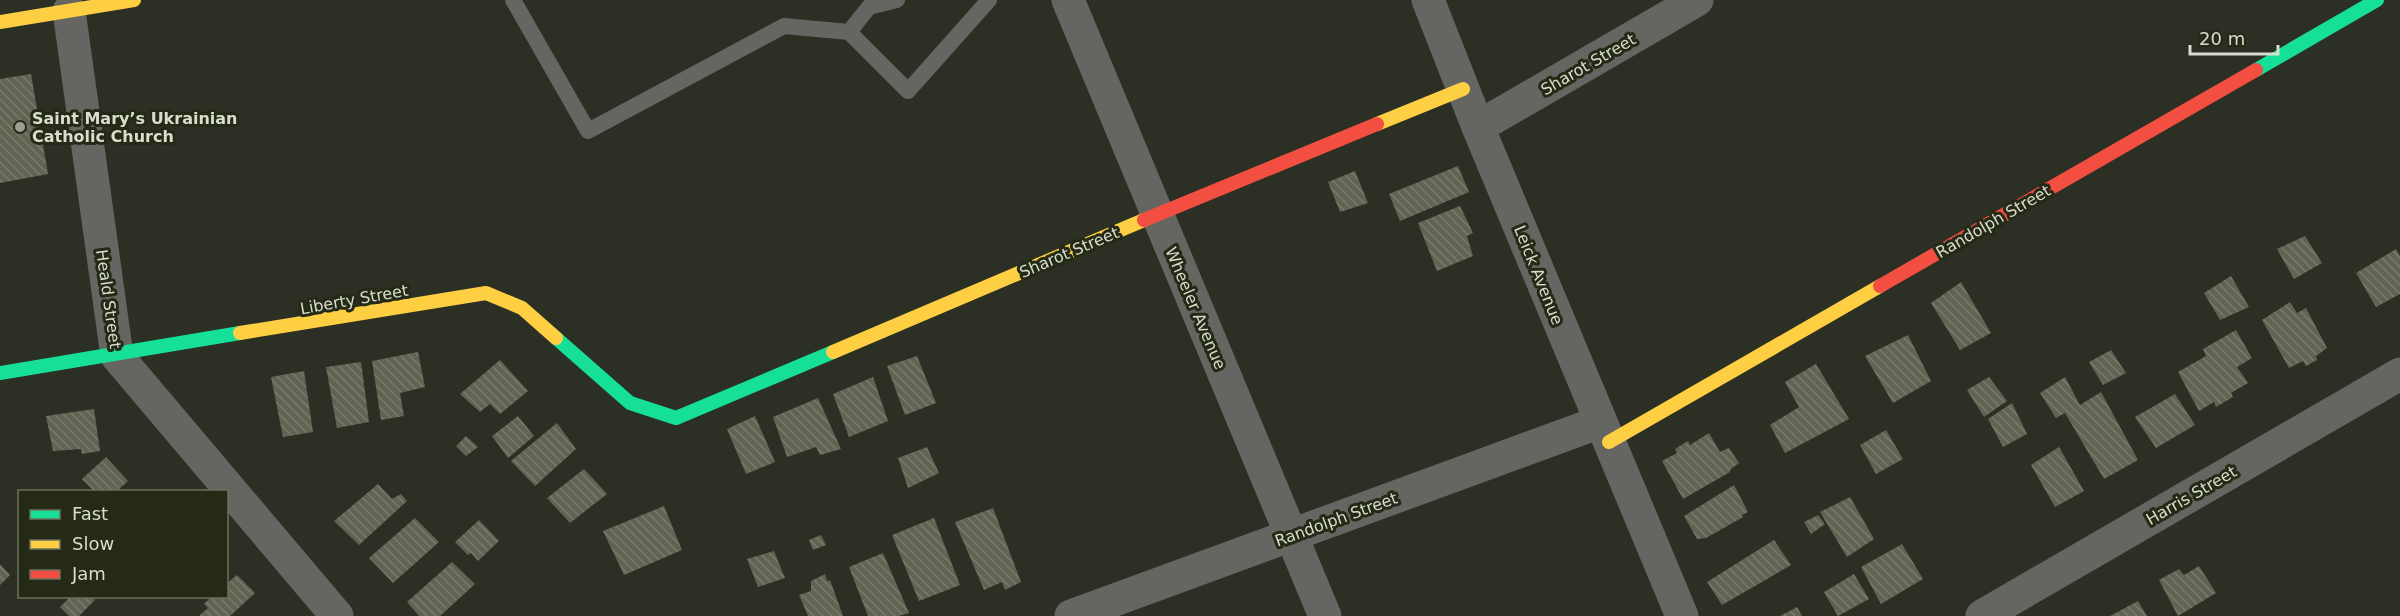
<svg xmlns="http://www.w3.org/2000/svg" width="2400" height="616" font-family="'DejaVu Sans',sans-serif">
  <defs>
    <pattern id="building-back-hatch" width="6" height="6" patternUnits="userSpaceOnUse" patternTransform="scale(1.5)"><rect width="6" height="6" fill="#606553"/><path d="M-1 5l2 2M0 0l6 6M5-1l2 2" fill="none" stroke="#767b6b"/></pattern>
  </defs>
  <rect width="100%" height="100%" fill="#2c2f24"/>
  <path fill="url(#building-back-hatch)" d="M31 74 48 174 0 183V79Z
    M1458 166 1469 192 1400 221 1389 194Z
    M1355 171 1368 203 1340 212 1328 182Z
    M1460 206 1473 233 1467 236 1473 256 1437 271 1418 223Z
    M2305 236 2322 263 2294 279 2277 249Z
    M2396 249 2400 256V294L2376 307 2356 273Z
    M2231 276 2249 307 2220 320 2204 293Z
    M1961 282 1991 333 1960 350 1931 303Z
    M2290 302 2297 313 2306 308 2327 348 2316 356 2317 360 2306 366 2303 361 2289 368 2262 320Z
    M2236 330 2252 358 2237 367 2248 383 2231 393 2233 397 2216 407 2214 402 2199 411 2178 372 2206 356 2203 349Z
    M1908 335 1931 381 1893 403 1865 356Z
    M2111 350 2126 373 2103 385 2089 362Z
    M418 352 425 387 400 393 404 416 381 420 372 361Z
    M917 356 936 403 905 415 887 366Z
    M500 360 528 391 500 414 490 404 480 412 460 394Z
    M361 362 369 422 337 428 326 367Z
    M1816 364 1849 419 1785 453 1770 425 1799 407 1785 382Z
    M304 371 313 432 283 437 271 377Z
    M873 377 888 421 849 437 833 394Z
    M1989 377 2007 401 1984 417 1967 390Z
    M2065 377 2080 405 2101 392 2138 460 2104 479 2065 413 2056 418 2040 393Z
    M2175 394 2195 425 2156 448 2135 417Z
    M818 398 841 449 820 455 816 447 787 457 773 417Z
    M2012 403 2027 434 2003 447 1988 419Z
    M94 409 100 451 82 454 81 449 53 451 46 416Z
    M518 416 534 436 508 458 492 436Z
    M755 416 775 462 746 474 727 429Z
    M557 423 576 449 535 486 511 461Z
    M1886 430 1903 459 1876 474 1860 445Z
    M1709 433 1720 452 1729 448 1739 463 1730 470V472L1683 499 1662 461 1677 453 1675 449 1688 441 1690 445Z
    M466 436 478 447 466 456 456 446Z
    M927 447 939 473 908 488 898 458Z
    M2059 447 2084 491 2055 507 2031 465Z
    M106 457 128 481 116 492H95L82 479Z
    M584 469 607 494 570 523 547 498Z
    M378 484 392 499 401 494 407 501 359 545 334 521Z
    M1734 485 1748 512 1742 515 1743 517 1706 538 1697 539 1684 516Z
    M1850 497 1874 539 1847 557 1820 512Z
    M664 506 682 550 624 575 603 531Z
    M993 508 1021 582 1005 590 1002 582 984 590 955 522Z
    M1818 515 1825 524 1811 534 1804 522Z
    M415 518 439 542 393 583 369 558Z
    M934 518 960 585 919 601 892 535Z
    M479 520 499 541 478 561 471 553 468 555 455 542Z
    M821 535 826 545 813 550 809 540Z
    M1774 540 1791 565 1722 605 1707 582Z
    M1902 544 1923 579 1881 604 1861 567Z
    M774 551 785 578 758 587 747 559Z
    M883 553 909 613 899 616H868L849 567Z
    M452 562 475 584 440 616H419L407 602Z
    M0 564 10 575 0 585Z
    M2199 566 2216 593 2178 616 2159 580 2179 569 2184 575Z
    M825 574 827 581 830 580 843 616H808L799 595 811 591V581Z
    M1854 574 1869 599 1838 616 1824 592Z
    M237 575 255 593 230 616H199L208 608 204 604 212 596H226V584Z
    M71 596H91L95 600 79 616H69L60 607Z
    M2138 601 2147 616H2110Z
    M1797 607 1802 616H1780Z"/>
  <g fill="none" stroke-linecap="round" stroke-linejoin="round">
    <path stroke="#656661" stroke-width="16" d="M513 0 588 131 784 26 849 32
      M897 0 869 7 849 32 908 91 989 0"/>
    <path stroke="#656661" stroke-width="33" d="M1068 0 1325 616
      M1428 0 1478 127 1682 616
      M69 11 117 356 337 616
      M1478 127 1697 0
      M1071 616 1600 422
      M1982 616 2400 374"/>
    <path stroke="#16e098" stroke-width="14" d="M2256 70 2377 0
      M556 338 630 403 676 418 833 352
      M0 373 240 333"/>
    <path stroke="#ffcf43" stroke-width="14" d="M0 22 134 0
      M1377 124 1463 89
      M240 333 486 293 522 308 556 338
      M833 352 1144 220
      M1609 442 1880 286"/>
    <path stroke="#f24e42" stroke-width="14" d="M1144 220 1377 124
      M1880 286 2256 70"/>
  </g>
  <circle fill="#9ca093" stroke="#242a15" stroke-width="2" cx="20" cy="127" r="6"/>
  <g text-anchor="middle" stroke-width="6" stroke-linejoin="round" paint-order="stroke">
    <g font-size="16" fill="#d8ddcf" stroke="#242a15">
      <text transform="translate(1588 64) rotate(-30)" y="6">Sharot Street</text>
      <text transform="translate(1993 221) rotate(-30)" y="6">Randolph Street</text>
      <text transform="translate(1069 252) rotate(-23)" y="6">Sharot Street</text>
      <text transform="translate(1539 275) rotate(68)" y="6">Leick Avenue</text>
      <text transform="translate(109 299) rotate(82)" y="6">Heald Street</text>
      <text transform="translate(354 299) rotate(-10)" y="6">Liberty Street</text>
      <text transform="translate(1196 308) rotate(67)" y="6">Wheeler Avenue</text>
      <text transform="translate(2191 495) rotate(-30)" y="6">Harris Street</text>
      <text transform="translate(1336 519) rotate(-20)" y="6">Randolph Street</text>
    </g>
    <g font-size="16" font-weight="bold" fill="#d8ddcf" stroke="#242a15" text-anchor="start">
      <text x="32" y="124">Saint Mary’s Ukrainian<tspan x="32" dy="18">Catholic Church</tspan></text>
    </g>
  </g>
  <rect x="18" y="490" width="210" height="108" fill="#242a15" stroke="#6c725f" stroke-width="1.5"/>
  <rect x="30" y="510" width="30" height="9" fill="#16e098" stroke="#6c725f" stroke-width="1.5"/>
  <text x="72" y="520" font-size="18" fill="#d8ddcf">Fast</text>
  <rect x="30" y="540" width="30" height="9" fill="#ffcf43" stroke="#6c725f" stroke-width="1.5"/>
  <text x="72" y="550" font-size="18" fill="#d8ddcf">Slow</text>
  <rect x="30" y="570" width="30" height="9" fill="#f24e42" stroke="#6c725f" stroke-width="1.5"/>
  <text x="72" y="580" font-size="18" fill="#d8ddcf">Jam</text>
  <path d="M2190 45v9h88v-9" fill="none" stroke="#d8ddcf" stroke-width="3"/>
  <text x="2199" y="45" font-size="18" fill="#d8ddcf" stroke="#242a15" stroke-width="4.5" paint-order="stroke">20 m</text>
</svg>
